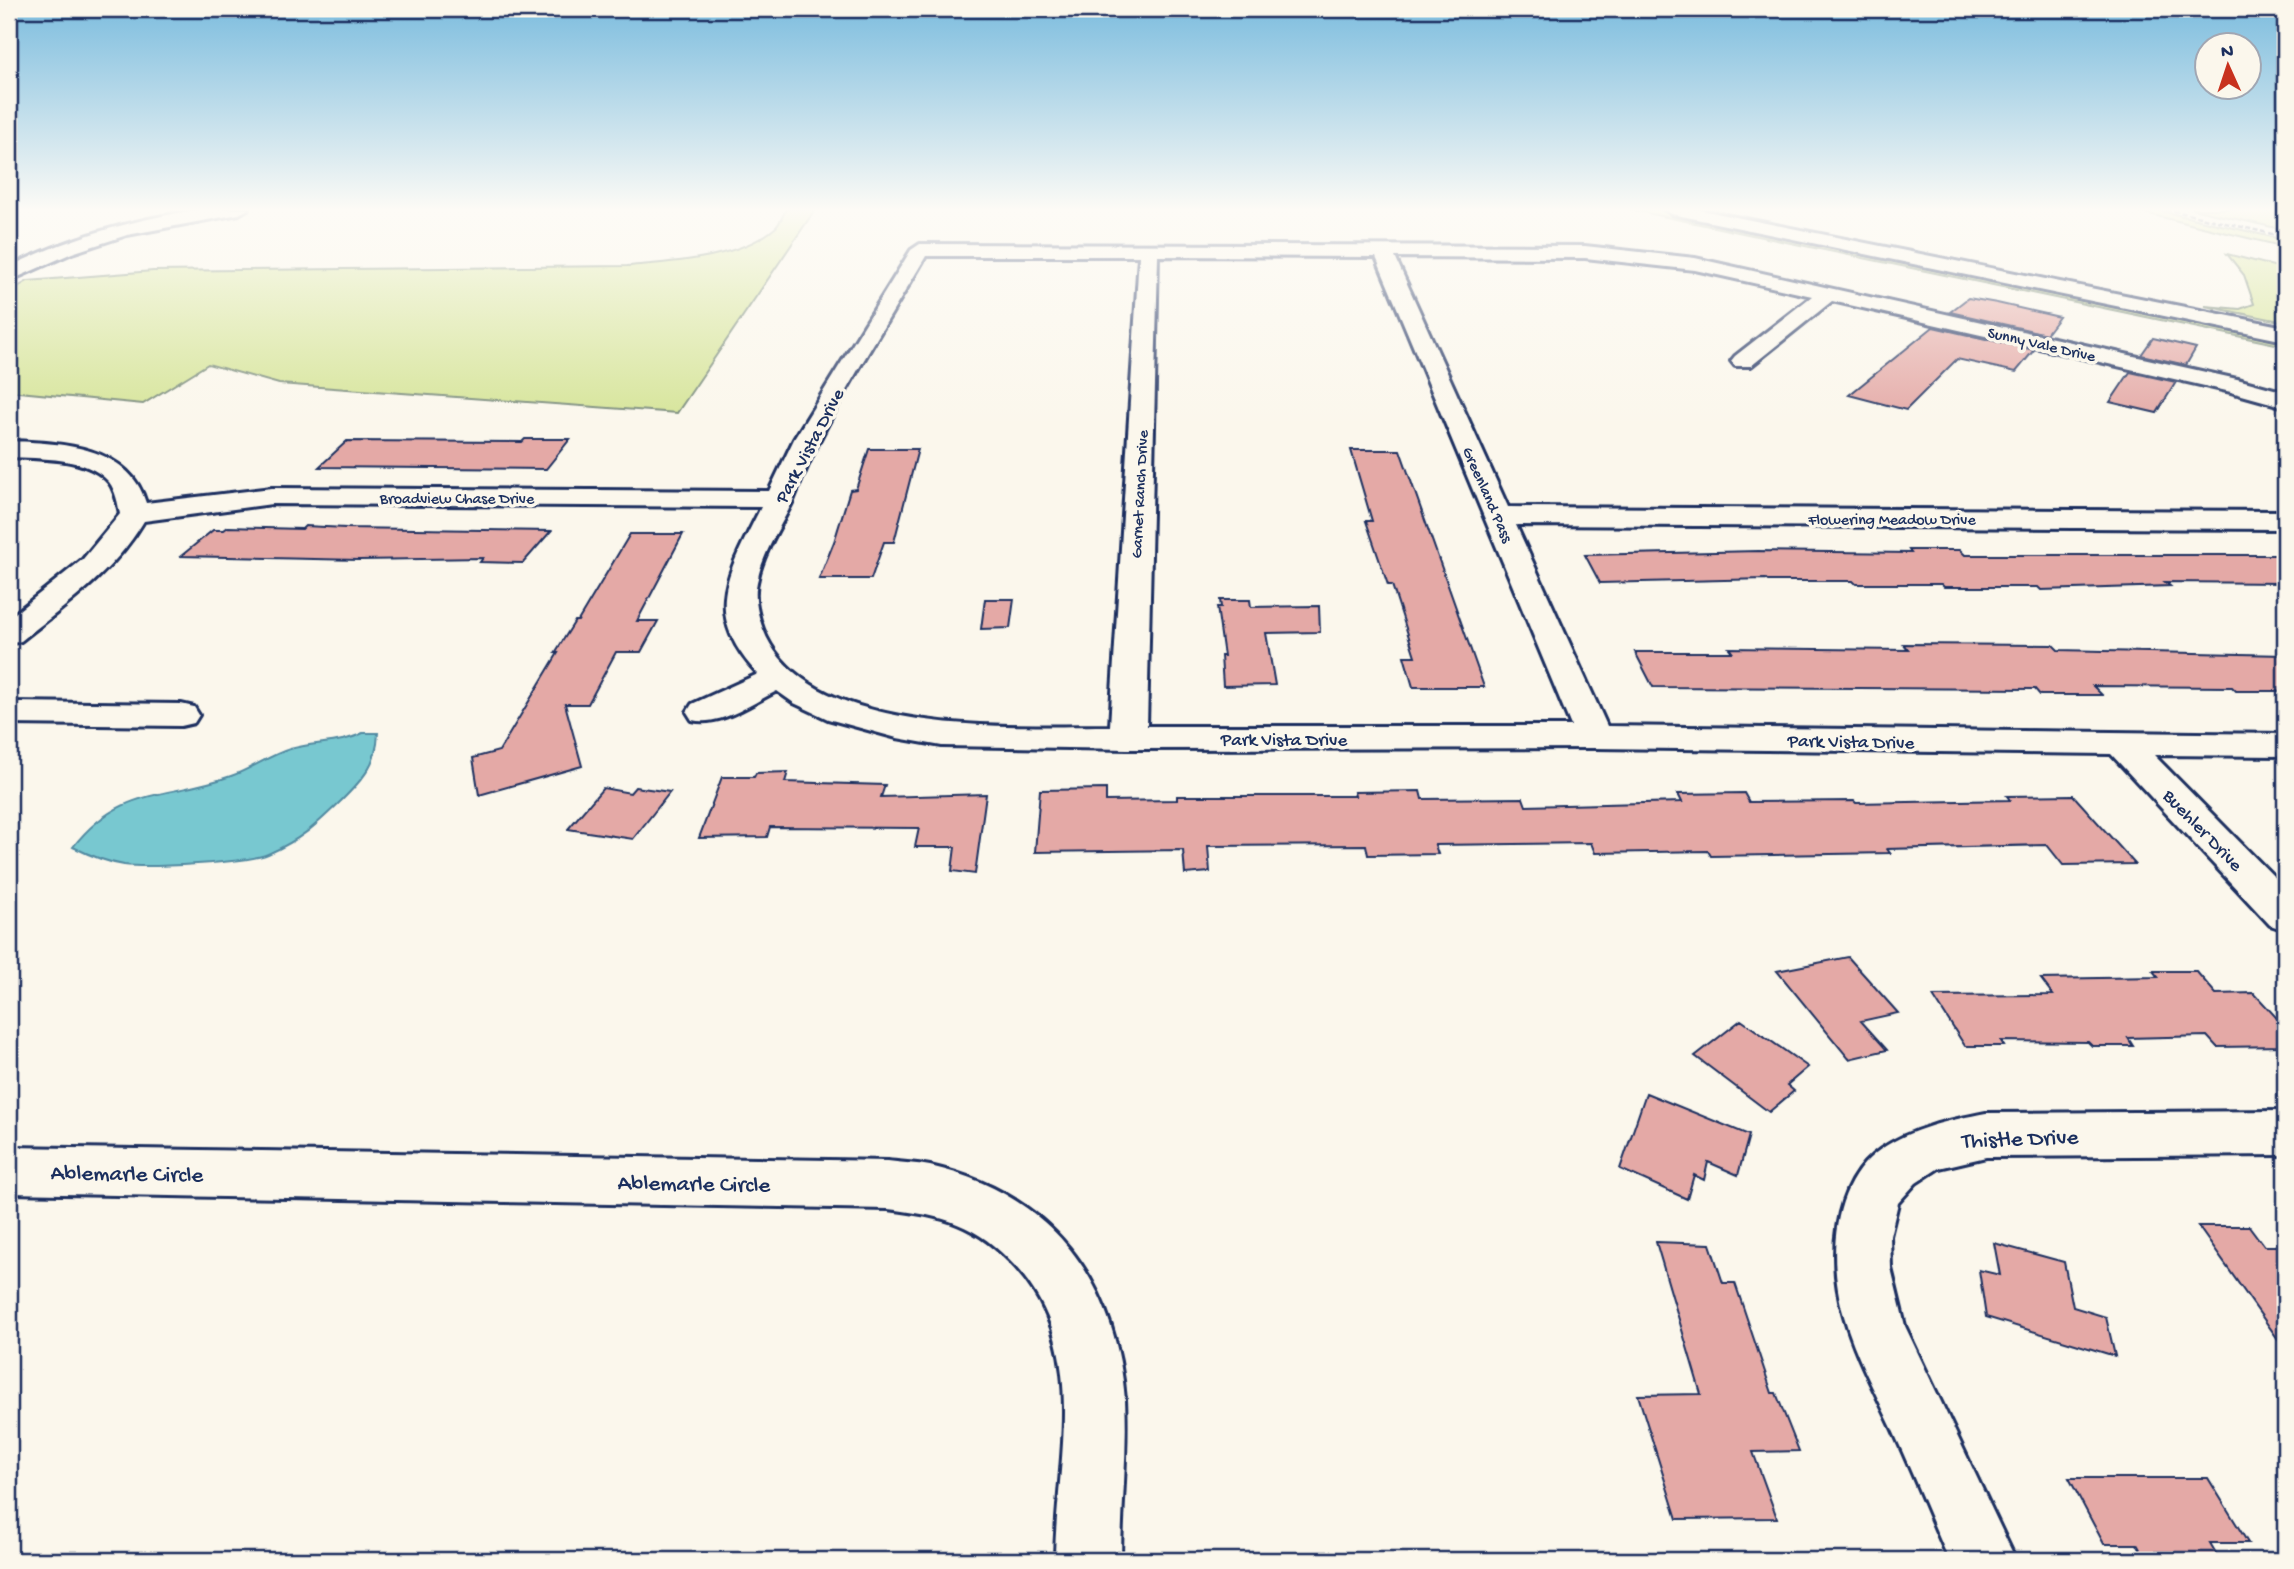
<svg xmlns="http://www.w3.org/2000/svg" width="2294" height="1569" font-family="'Gochi Hand',sans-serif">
  <rect width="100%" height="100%" fill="#fbf7ec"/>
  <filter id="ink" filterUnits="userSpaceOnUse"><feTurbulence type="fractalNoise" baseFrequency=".0143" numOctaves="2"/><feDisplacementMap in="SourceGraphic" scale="14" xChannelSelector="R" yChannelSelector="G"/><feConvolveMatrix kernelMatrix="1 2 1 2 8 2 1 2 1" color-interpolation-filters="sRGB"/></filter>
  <g filter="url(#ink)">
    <path fill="#d5e497" stroke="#788a7a" stroke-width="2" d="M786 209H820L815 210 677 413 279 384 208 364 143 404 9 391V292L28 281 153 271 627 266C671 262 739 259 775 228 780 224 783 215 786 209Z
      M1628 209H1657L2285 339V346Z
      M2128 209H2153L2285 240V247Z
      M2192 209H2285V230Z
      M2227 254 2285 269V322L2205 306 2240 309 2254 304 2244 275Z"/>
    <path fill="#78c8d0" stroke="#538ba2" stroke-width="2" d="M363 733H378C377 765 362 780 341 801 315 826 302 839 268 854 247 863 148 868 124 865 106 862 89 855 73 847 120 786 167 799 231 776 251 769 270 755 290 749 314 742 341 744 363 733Z"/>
    <path fill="#e4a9a6" stroke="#1b2f5e" stroke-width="2" d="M1968 298 1997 303 2059 317 2046 334 1950 312Z
      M1933 327 2034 350 2016 372 1957 359 1906 410 1849 395Z
      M2153 338 2196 348 2186 365 2141 355Z
      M2130 372 2176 382 2157 413 2110 402Z
      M525 439H570L546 469 319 467 347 441 522 442Z
      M869 449H918L894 542H884L871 579H819L834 542 850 490 856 489Z
      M1351 450H1400L1484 687H1413L1404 656H1415L1392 585H1388L1366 521H1372Z
      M305 526 346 528 551 531 523 563 480 562 483 558 359 560 181 556 213 530H224L228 527 302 529Z
      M630 534H683L637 621H658L641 652H616L588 704H565L582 766 479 795 473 758 499 751 558 653H555L575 621H578Z
      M1909 550H1960L1965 555H2285V583L2165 582 2170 586 2041 590 2038 587H1944L1941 584H1856L1853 581H1768L1766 579 1600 583 1585 555 1758 551 1911 553Z
      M985 599H1014L1010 628 981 629Z
      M1220 600H1250L1251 607 1319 606 1320 632 1266 633 1275 685 1223 686 1221 656H1224L1217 607H1221Z
      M1903 644 2053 645 2058 650 2285 655V691H2236L2232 687 2093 686 2102 695H2040L2035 689 1653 687 1635 652H1732L1729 648 1908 650Z
      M788 772 785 782 885 785 881 797 986 794 975 874 952 871 955 847H915L919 828 770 827 767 837 699 838 722 777H754L756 773Z
      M635 787 670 792 633 839 568 829 603 788 630 793Z
      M1106 789V801L1177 800V796H1355L1354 792 1420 791 1422 799 1523 798 1526 806 1682 802 1678 794 1744 793 1749 802 1854 801 1856 803 2010 800 2007 796 2073 795 2135 864 2063 865 2047 845 1887 849 1890 853 1711 856 1708 851 1595 853 1591 843 1435 845 1438 854 1368 855 1366 845 1208 846 1210 872 1185 874 1183 850 1035 852 1040 790Z
      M1848 957 1898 1013 1861 1021 1887 1050 1849 1059 1777 971Z
      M2153 971H2196L2216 994 2254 993 2285 1027V1046L2217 1047 2207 1036 2128 1038 2133 1046H2092L2088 1042 2001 1041 2004 1046H1965L1933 996 2053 995 2041 979 2158 977Z
      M1741 1020 1808 1067 1787 1085 1794 1091 1769 1112 1695 1056Z
      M1646 1093 1749 1135 1738 1175 1708 1162 1704 1180 1694 1175 1687 1199 1620 1169Z
      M2198 1226H2249L2264 1246H2285V1349Z
      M1656 1242 1710 1244 1723 1283H1735L1772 1393H1776L1799 1451 1753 1452 1777 1518 1677 1519 1638 1395 1701 1394Z
      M1994 1243 2064 1262 2073 1307 2106 1317 2115 1356 1986 1317 1979 1270 2000 1275Z
      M2069 1478H2208L2248 1543H2210L2220 1560H2146L2137 1544H2104Z"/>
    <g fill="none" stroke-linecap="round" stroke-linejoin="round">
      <defs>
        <path id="minor" d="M202 209H248L239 214 127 235 72 253 9 281V267C70 237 135 219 202 209Z
          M1663 209H1696L2285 327V341L1672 214Z
          M920 244 1585 246 1695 258 2237 379 2285 392V407L2231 392 1832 301 1751 366H1735L1731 361 1735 356 1812 296 1695 270 1585 258 1395 257 1508 507 2285 511V529L1516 525 1607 726 2285 734V756L2154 755 2285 888V930L2270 925 2111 754 1594 748 1128 749 942 746 897 738 828 719 794 703 777 691C752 703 721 727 692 720L687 712 692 704 758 674C700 612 729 572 761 507L272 504 144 521C114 572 66 605 21 641L9 644V618L83 559 120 514C118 504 116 491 109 482 87 456 40 459 9 457V441C60 443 129 445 146 503L272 488 769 491 794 439 911 250ZM926 256H1139L1110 726C1015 726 805 739 763 629 757 613 753 595 758 578 763 553 782 524 793 501 801 481 810 459 820 439 852 376 891 316 926 256ZM1158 256 1376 257 1571 726H1147Z
          M9 702 181 704 194 707 199 715 194 723 181 726 9 724Z
          M2285 1111V1155L1986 1157 1939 1168 1916 1183 1898 1203 1890 1236 1891 1268 1905 1326 2016 1560H1949C1930 1516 1912 1472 1892 1428 1875 1391 1855 1355 1844 1316 1828 1262 1830 1184 1881 1149 1912 1128 1950 1120 1986 1113Z
          M9 1147 888 1161C902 1163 916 1163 930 1166 1050 1193 1116 1280 1125 1400 1128 1454 1121 1507 1121 1560H1055C1056 1460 1091 1350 1016 1267 976 1223 944 1216 888 1209L9 1193Z"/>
      </defs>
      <use href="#minor" stroke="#1b2f5e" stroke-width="6"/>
      <use href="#minor" fill="#fbf7ec" fill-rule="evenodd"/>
      <path stroke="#1b2f5e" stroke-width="2.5" stroke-dasharray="5 2.5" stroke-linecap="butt" d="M2166 209 2285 237"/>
    </g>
  </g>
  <linearGradient id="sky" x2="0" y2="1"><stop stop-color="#7bbcde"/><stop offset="0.49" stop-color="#fdfbf6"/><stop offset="1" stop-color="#fdfbf6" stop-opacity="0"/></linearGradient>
  <rect width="2294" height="428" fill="url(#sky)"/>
  <g text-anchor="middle" stroke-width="7" stroke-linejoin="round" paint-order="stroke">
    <g font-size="16" fill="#1b2f5e" stroke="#fbf7ec">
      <text transform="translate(2042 343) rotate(13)" y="6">Sunny Vale Drive</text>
      <text transform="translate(1138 494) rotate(-87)" y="6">Garnet Ranch Drive</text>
      <text transform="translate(1489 494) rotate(66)" y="6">Greenland Pass</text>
      <text x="457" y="503">Broadview Chase Drive</text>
      <text x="1892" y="524">Flowering Meadow Drive</text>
    </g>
    <g font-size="19" fill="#1b2f5e" stroke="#fbf7ec">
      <text transform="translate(808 445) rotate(-62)" y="7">Park Vista Drive</text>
      <text x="1284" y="745">Park Vista Drive</text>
      <text transform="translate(1851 740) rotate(1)" y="7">Park Vista Drive</text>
      <text transform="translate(2204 829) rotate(46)" y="7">Buehler Drive</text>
    </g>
    <g font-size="23" fill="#1b2f5e" stroke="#fbf7ec">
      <text transform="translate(2020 1137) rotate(-2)" y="8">Thistle Drive</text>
      <text transform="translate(127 1172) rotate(1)" y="8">Ablemarle Circle</text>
      <text transform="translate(694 1182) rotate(1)" y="8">Ablemarle Circle</text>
    </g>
  </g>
  <rect width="2294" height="1569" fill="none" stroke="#fbf7ec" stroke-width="35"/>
  <rect x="18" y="18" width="2259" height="1534" fill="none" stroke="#1b2f5e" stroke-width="2.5" filter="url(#ink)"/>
  <g transform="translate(2228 66) rotate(357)"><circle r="33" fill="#fbf7ec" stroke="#a1a7b3" stroke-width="2"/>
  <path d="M0-5L12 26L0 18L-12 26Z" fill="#c8321e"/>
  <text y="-10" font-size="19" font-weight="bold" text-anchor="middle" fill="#1b2f5e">N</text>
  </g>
</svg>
